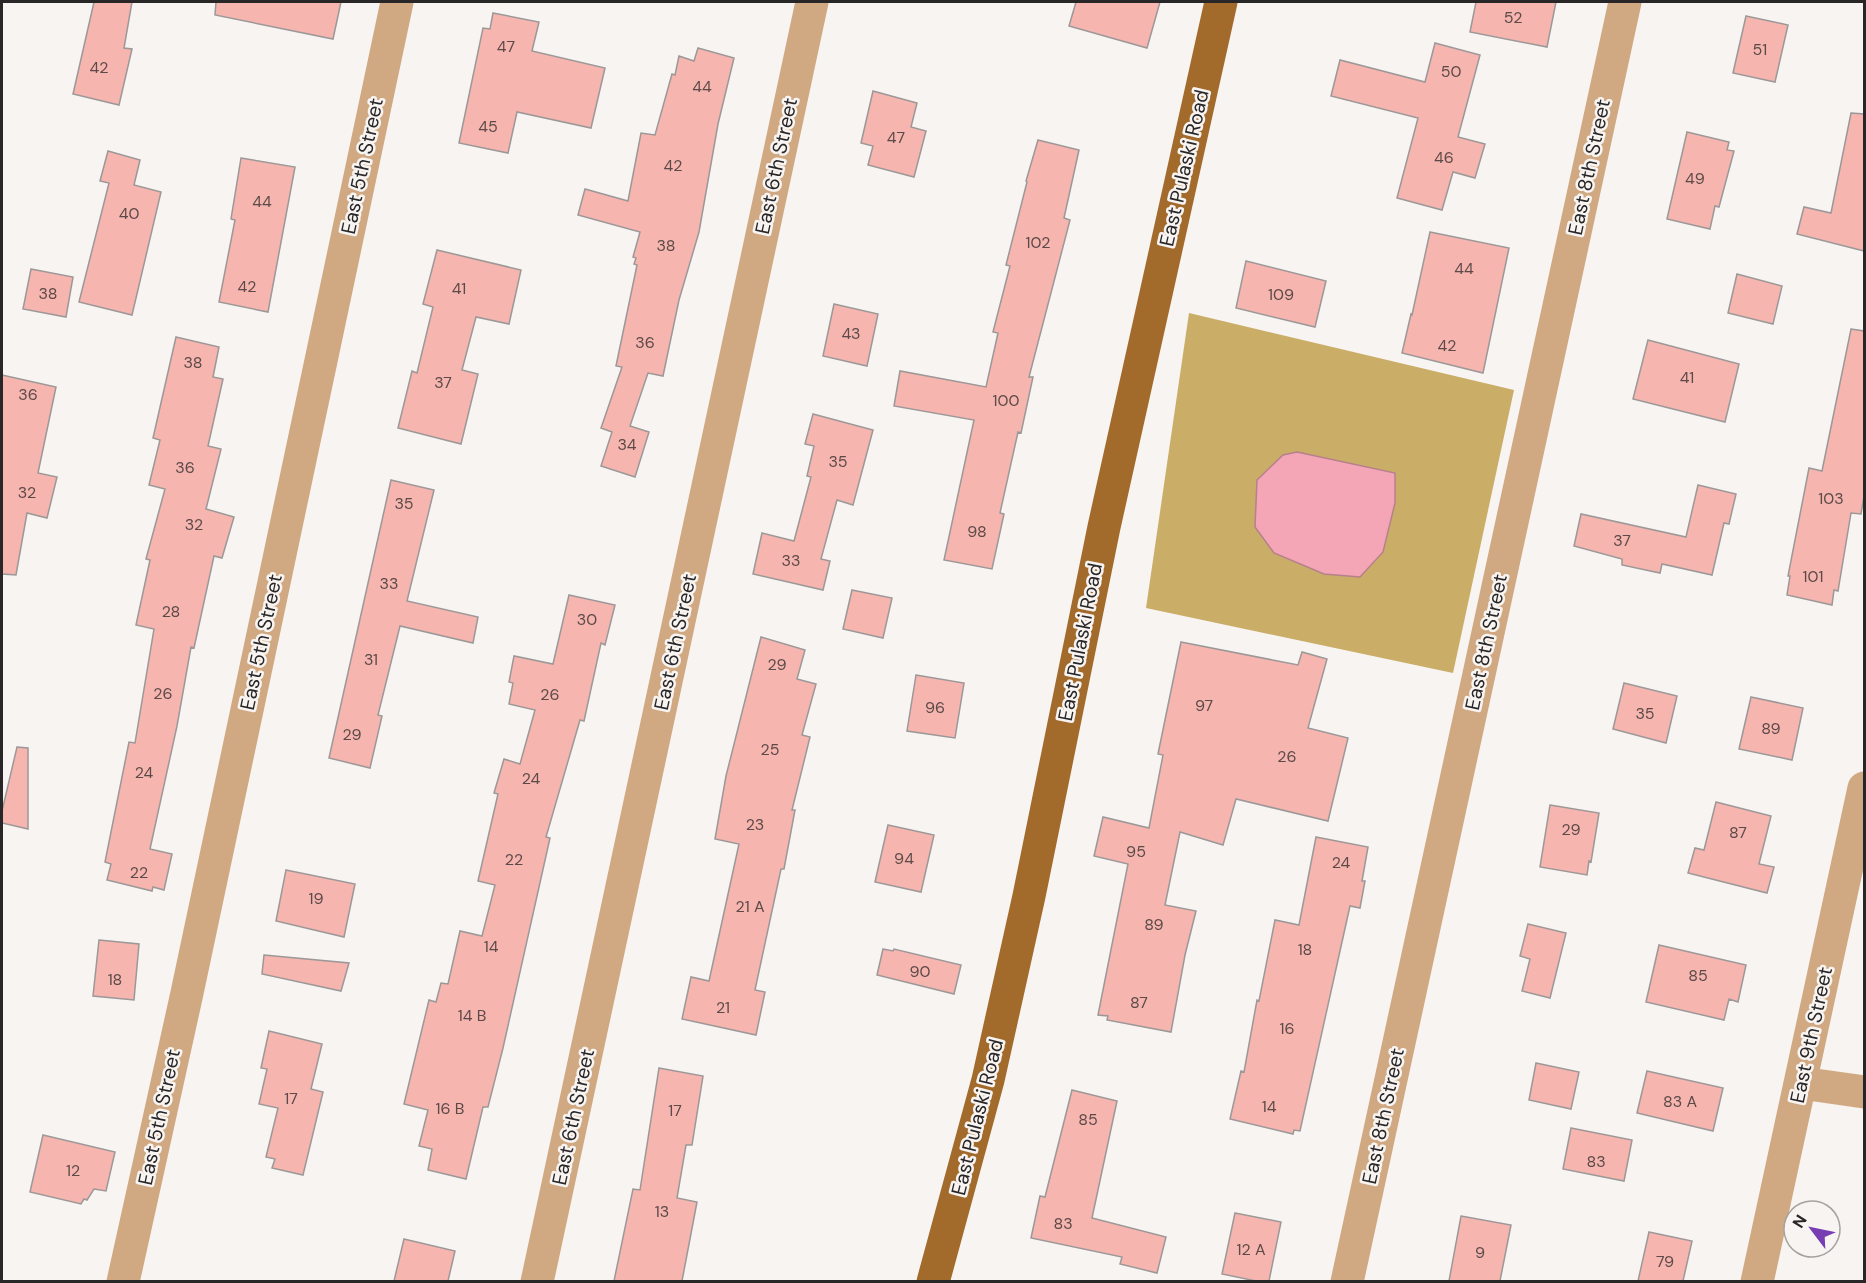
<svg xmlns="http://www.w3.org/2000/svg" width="1866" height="1283" font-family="'DM Sans',sans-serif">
  <rect width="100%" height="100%" fill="#f8f4f2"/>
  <path fill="#caad67" d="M1189 313 1514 390 1453 673 1146 608Z"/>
  <path fill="#f4a6b7" stroke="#b7808c" stroke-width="1.5" d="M1297 452 1395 473V503L1383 552 1360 577 1324 574 1274 553 1255 527 1257 480 1283 455Z"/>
  <path fill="#f6b5af" stroke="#9c9898" stroke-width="1.5" d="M94 2H132L124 48 132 49 119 105 73 94Z
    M216 2H341L333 39 215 15Z
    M1076 2H1160L1147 48 1069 26Z
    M1476 2H1556L1547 47 1470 32Z
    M493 13 539 22 532 51 605 68 591 128 517 112 508 153 459 143 483 28 490 29Z
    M1746 16 1788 25 1775 82 1733 73Z
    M1435 43 1480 55 1458 137 1485 144 1475 178 1453 172 1442 210 1397 198 1418 118 1331 96 1340 60 1425 82Z
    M698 48 734 58 718 124 699 232 679 300 663 376 648 373 630 426 649 432 635 477 601 466 612 432 601 428 622 367 616 366 637 265 634 264 636 258 633 257 640 232 578 215 585 189 628 201 641 133 655 135 672 74 675 75 679 56 694 61Z
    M873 91 917 103 911 127 926 131 914 177 868 165 873 146 861 143Z
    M1851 113 1864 114V251L1797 234 1804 207 1831 213Z
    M1687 132 1729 142 1727 150 1734 151 1719 207 1715 206 1710 229 1667 219Z
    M1038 140 1079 150 1064 218 1070 220 1029 377H1033L1021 433 1018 432 1000 513 1004 514 992 569 944 560 974 420 894 406 900 371 986 387 998 333 993 332 1010 266 1006 265 1027 182 1026 181Z
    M108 151 140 160 134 185 161 192 132 315 79 302 109 183 100 181Z
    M241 158 295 167 268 312 219 302 235 220 231 219Z
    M1430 232 1509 248 1483 373 1402 353 1411 314 1412 315Z
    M437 250 521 270 509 324 476 317 462 370 478 374 461 444 398 428 412 371 417 373 433 307 423 304Z
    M1246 261 1326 281 1315 327 1236 308Z
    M31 269 73 277 66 317 23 309Z
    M1737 274 1782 286 1773 324 1728 313Z
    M834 304 878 314 867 366 823 356Z
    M1851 329 1864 331V496L1861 514 1851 513 1838 591 1834 590 1832 605 1787 595 1790 576H1788L1809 468 1822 471Z
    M176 337 219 347 213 377 223 379 208 446 221 449 206 509 234 517 222 558 214 556 194 648 191 647 177 726 150 849 172 854 164 890 153 887 152 891 107 880 111 864 105 862 129 742 135 743 154 629 136 625 150 560 146 559 165 489 149 485 160 440 153 438Z
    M1648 340 1739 364 1725 422 1633 399Z
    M2 375 56 387 38 473 57 477 47 518 27 513 16 575 2 574Z
    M813 414 873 430 853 505 837 500 821 559 830 561 823 590 753 574 762 533 794 541 811 477 807 476 814 446 805 444Z
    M391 480 434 490 407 601 478 617 473 643 400 626 378 715 382 716 370 768 329 758Z
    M1698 485 1736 494 1729 524 1724 523 1712 575 1662 564 1660 573 1622 565V559L1574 546 1581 514 1686 537Z
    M852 590 892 598 883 638 843 629Z
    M569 595 615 605 605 645 601 643 584 721 580 720 546 837 550 838 503 1048 488 1107H483L466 1179 428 1170 432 1149 419 1146 428 1110 404 1104 429 1000 436 1002 441 983 448 984 460 931 482 936 495 885 478 881 498 794 494 793 504 759 520 764 535 710 509 704 513 683 509 682 514 656 553 664Z
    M761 637 805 650 797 679 816 684 802 735 810 737 792 810H795L784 869H781L755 990 765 992 756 1035 682 1019 691 977 709 981 739 844 715 839 726 776Z
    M1181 642 1298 665 1302 652 1327 659 1308 728 1348 738 1328 821 1236 799 1223 845 1180 832 1165 905 1196 911 1185 955 1171 1032 1107 1020 1108 1016 1098 1015 1128 864 1094 856 1103 817 1149 828 1163 755 1158 754Z
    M916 675 964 683 955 738 907 731Z
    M1624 683 1677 696 1666 743 1613 729Z
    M1751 697 1803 708 1792 760 1739 749Z
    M17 747 28 748V829L2 823V811Z
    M1716 802 1771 816 1759 864 1774 867 1767 893 1688 873 1695 848 1704 850Z
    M1550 805 1599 813 1591 862 1589 861 1587 875 1540 867Z
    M888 825 934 835 921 892 875 882Z
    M1316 837 1368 847 1362 881H1365L1360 908 1350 906 1300 1131 1294 1130 1293 1134 1230 1119 1241 1071 1244 1072 1257 1000 1259 1001 1275 920 1299 925Z
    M286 870 355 884 344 937 276 921Z
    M1528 924 1566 933 1550 998 1522 991 1530 959 1520 956Z
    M99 940 139 944 134 1000 93 996Z
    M1659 945 1746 965 1738 1002 1729 999 1724 1020 1646 1002Z
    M883 949 893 951 894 949 961 965 954 994 877 975Z
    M264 955 349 963 341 991 262 974Z
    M269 1031 322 1044 311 1089 323 1092 303 1175 272 1168 275 1159 266 1157 278 1108 259 1104 267 1069 261 1068Z
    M1536 1063 1579 1072 1571 1109 1529 1100Z
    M659 1068 703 1076 692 1145H686L677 1198 697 1202 682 1281H614L633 1189 640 1190Z
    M1647 1071 1723 1088 1713 1131 1637 1113Z
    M1072 1090 1117 1101 1092 1218 1166 1237 1157 1273 1120 1264 1122 1257 1031 1238 1040 1196 1045 1197Z
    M1571 1128 1632 1140 1624 1181 1563 1169Z
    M43 1135 115 1152 106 1191 94 1189 87 1200 84 1199 81 1204 30 1192Z
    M1235 1213 1281 1222 1269 1281H1256L1222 1274Z
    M1461 1216 1511 1225 1500 1281H1449Z
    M1649 1232 1692 1241 1683 1281H1638Z
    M404 1239 455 1251 448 1281H394Z"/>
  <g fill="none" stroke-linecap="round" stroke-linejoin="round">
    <path stroke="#d0a982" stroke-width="33" d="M1801 1083 1864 1092
      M123 1282 187 993 397 2
      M537 1282 812 2
      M1347 1282 1625 2
      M1757 1282 1864 788"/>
    <path stroke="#a36b2b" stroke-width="33" d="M933 1282 988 1080 1029 896 1104 527 1221 2"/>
  </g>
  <g text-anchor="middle" stroke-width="5" stroke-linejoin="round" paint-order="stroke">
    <g font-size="16" fill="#5c4a48">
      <text x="1513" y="23">52</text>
      <text x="506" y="52">47</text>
      <text x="1760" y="55">51</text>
      <text x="99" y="73">42</text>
      <text x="1451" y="77">50</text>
      <text x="702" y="92">44</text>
      <text x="488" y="132">45</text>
      <text x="896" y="143">47</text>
      <text x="1444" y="163">46</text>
      <text x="673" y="171">42</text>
      <text x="1695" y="184">49</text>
      <text x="262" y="207">44</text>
      <text x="129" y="219">40</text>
      <text x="1038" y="248">102</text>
      <text x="666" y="251">38</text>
      <text x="1464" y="274">44</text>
      <text x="247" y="292">42</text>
      <text x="459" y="294">41</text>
      <text x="48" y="299">38</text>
      <text x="1281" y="300">109</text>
      <text x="851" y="339">43</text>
      <text x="645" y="348">36</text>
      <text x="1447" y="351">42</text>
      <text x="193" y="368">38</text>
      <text x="1687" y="383">41</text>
      <text x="443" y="388">37</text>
      <text x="28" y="400">36</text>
      <text x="1006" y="406">100</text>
      <text x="627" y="450">34</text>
      <text x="838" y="467">35</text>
      <text x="185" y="473">36</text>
      <text x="27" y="498">32</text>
      <text x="1831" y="504">103</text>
      <text x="404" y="509">35</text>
      <text x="194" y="530">32</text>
      <text x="977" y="537">98</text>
      <text x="1622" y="546">37</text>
      <text x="791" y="566">33</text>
      <text x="1813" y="582">101</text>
      <text x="389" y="589">33</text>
      <text x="171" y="617">28</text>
      <text x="587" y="625">30</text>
      <text x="371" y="665">31</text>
      <text x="777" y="670">29</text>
      <text x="163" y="699">26</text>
      <text x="550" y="700">26</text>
      <text x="1204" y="711">97</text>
      <text x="935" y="713">96</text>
      <text x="1645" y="719">35</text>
      <text x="1771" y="734">89</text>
      <text x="352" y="740">29</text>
      <text x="770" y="755">25</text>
      <text x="1287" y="762">26</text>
      <text x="144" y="778">24</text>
      <text x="531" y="784">24</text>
      <text x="755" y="830">23</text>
      <text x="1571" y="835">29</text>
      <text x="1738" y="838">87</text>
      <text x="1136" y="857">95</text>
      <text x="904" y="864">94</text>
      <text x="514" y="865">22</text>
      <text x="1341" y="868">24</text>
      <text x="139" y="878">22</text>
      <text x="316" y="904">19</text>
      <text x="750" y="912">21 A</text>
      <text x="1154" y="930">89</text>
      <text x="491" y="952">14</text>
      <text x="1305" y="955">18</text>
      <text x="920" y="977">90</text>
      <text x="1698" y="981">85</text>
      <text x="115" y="985">18</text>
      <text x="1139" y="1008">87</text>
      <text x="723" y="1013">21</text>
      <text x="472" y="1021">14 B</text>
      <text x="1287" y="1034">16</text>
      <text x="291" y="1104">17</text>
      <text x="1680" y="1107">83 A</text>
      <text x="1269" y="1112">14</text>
      <text x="450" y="1114">16 B</text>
      <text x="675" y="1116">17</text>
      <text x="1088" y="1125">85</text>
      <text x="1596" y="1167">83</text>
      <text x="73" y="1176">12</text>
      <text x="662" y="1217">13</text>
      <text x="1063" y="1229">83</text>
      <text x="1251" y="1255">12 A</text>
      <text x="1480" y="1258">9</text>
      <text x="1665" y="1267">79</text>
    </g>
    <g font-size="20" fill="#282626" stroke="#f8f4f2">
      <text transform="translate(362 166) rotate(-78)" y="7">East 5th Street</text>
      <text transform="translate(776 166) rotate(-78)" y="7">East 6th Street</text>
      <text transform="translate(1589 167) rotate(-78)" y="7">East 8th Street</text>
      <text transform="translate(1184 168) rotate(-77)" y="7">East Pulaski Road</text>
      <text transform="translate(261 642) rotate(-78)" y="7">East 5th Street</text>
      <text transform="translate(675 642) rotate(-78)" y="7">East 6th Street</text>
      <text transform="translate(1080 642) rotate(-79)" y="7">East Pulaski Road</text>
      <text transform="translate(1486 642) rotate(-78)" y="7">East 8th Street</text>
      <text transform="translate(1811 1035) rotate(-78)" y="7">East 9th Street</text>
      <text transform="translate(1383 1116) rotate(-78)" y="7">East 8th Street</text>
      <text transform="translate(159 1117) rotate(-78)" y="7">East 5th Street</text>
      <text transform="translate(573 1117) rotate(-78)" y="7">East 6th Street</text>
      <text transform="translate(977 1117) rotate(-76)" y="7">East Pulaski Road</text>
    </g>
  </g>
  <rect width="1866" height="1283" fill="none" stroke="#282626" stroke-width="6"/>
  <g transform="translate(1812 1229) rotate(302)"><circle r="28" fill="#f8f4f2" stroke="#a5a2a0" stroke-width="1.5"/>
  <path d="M0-4.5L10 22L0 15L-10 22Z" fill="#773eb4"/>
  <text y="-9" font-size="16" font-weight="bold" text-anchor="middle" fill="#282626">N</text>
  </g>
</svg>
